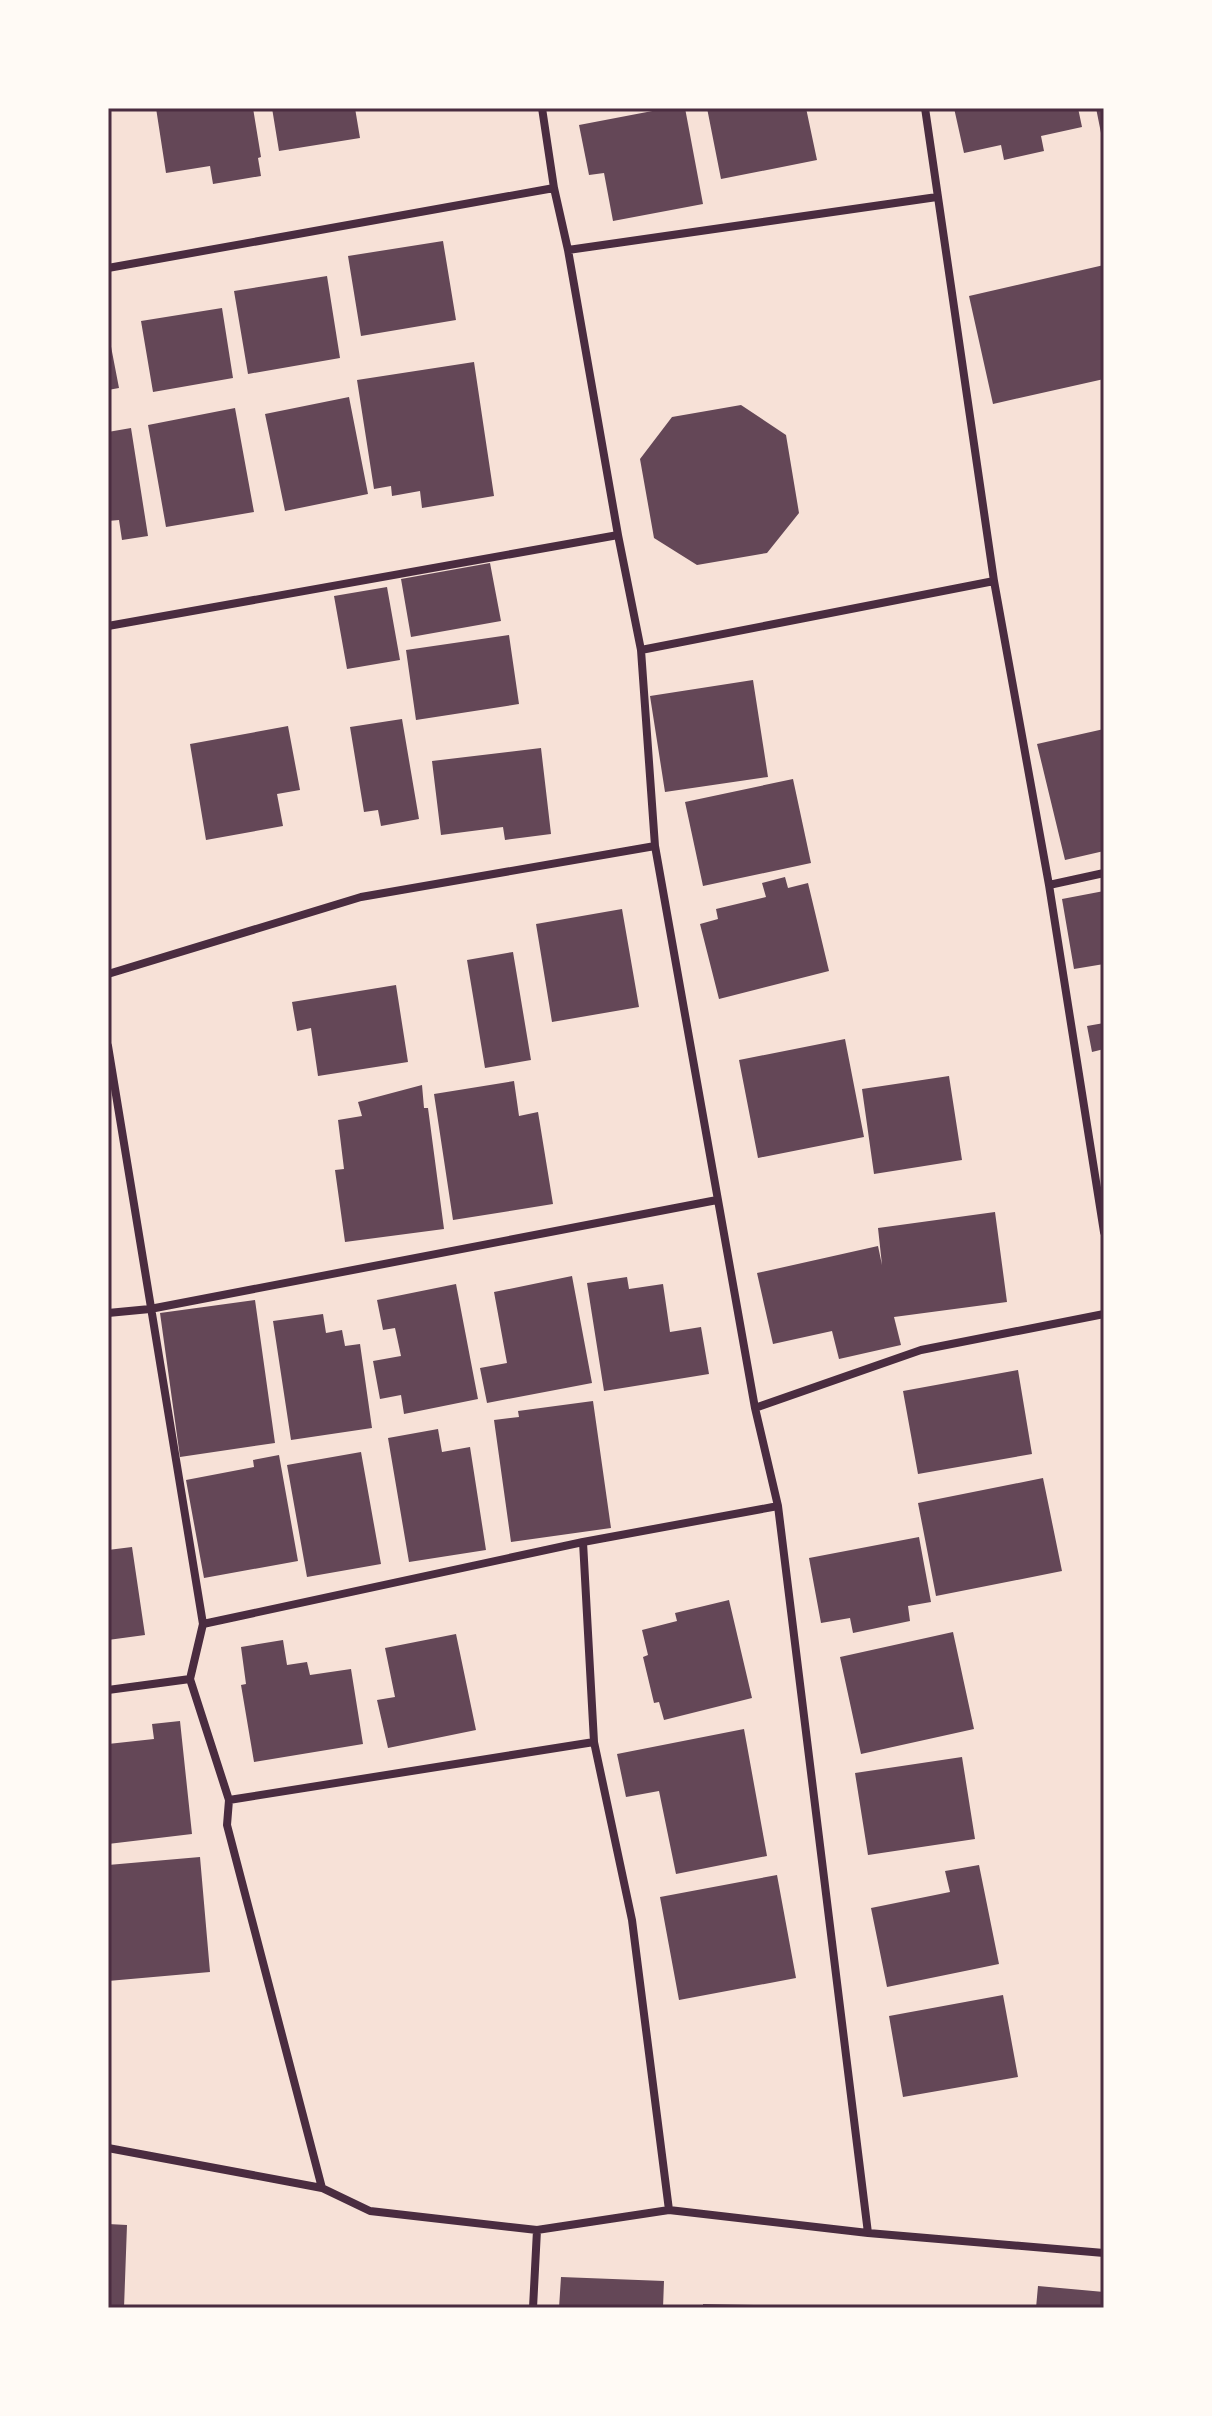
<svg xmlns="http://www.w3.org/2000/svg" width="1212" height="2416" font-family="'PT Sans Narrow',sans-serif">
  <rect width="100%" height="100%" fill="#f7e1d7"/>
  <path fill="#644757" d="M156 108H253L261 157 258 158 261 176 213 184 210 166 166 173Z
    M272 108H355L360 138 279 151Z
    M668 108H685L703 204 613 221 604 173 589 175 579 125Z
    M707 108H806L817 160 721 179Z
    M954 108H1078L1082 127 1041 136 1044 151 1004 160 1001 145 964 153Z
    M1096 108H1104V143H1103Z
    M443 241 456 320 361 336 348 256Z
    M1104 265V379L993 404 969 296Z
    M327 276 340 358 248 374 234 291Z
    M222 308 233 378 153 392 141 321Z
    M108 331 119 388 108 390Z
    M474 362 494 496 422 508 420 491 392 496 391 486 374 489 357 380Z
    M349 397 368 494 285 511 265 414Z
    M741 405 786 435 799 513 767 553 697 565 654 538 640 459 672 417Z
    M235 408 254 512 166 527 148 425Z
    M131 428 148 536 122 540 119 520 108 521V432Z
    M490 563 501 621 411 637 401 579Z
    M387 587 400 660 347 669 334 596Z
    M509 635 519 704 416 720 406 650Z
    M753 680 768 777 665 792 650 696Z
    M402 719 419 819 381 826 378 810 364 812 350 727Z
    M288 726 300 790 277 794 283 826 206 840 190 744Z
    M1104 729V851L1065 860 1037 744Z
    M541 748 551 834 505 840 503 827 441 835 432 761Z
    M793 779 811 863 703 886 685 802Z
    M785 877 788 888 808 883 829 971 719 999 700 924 718 919 716 909 766 897 762 883Z
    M1104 891V964L1074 969 1062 899Z
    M622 909 639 1007 552 1022 536 924Z
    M513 952 531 1060 485 1068 467 960Z
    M396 985 408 1062 318 1076 311 1028 297 1031 292 1002Z
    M1104 1023V1049L1092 1052 1087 1026Z
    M845 1039 864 1137 758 1158 739 1060Z
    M949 1076 962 1160 874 1174 862 1089Z
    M514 1081 519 1116 538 1112 553 1204 453 1220 434 1094Z
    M422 1085 424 1108H428L444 1229 345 1242 335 1170 344 1169 338 1120 362 1116 358 1102Z
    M995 1212 1007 1302 894 1317 901 1345 839 1359 832 1331 773 1344 757 1273 878 1246 882 1265 878 1228Z
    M572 1276 592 1383 487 1403 480 1368 507 1363 494 1292Z
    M627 1277 629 1289 663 1284 670 1332 701 1327 709 1374 604 1391 587 1283Z
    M456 1284 478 1399 404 1414 401 1395 380 1399 373 1361 401 1356 395 1328 383 1330 377 1300Z
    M255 1300 275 1443 180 1457 160 1313Z
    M323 1314 326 1333 342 1330 345 1346 360 1344 372 1428 291 1440 273 1321Z
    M1018 1370 1032 1454 918 1474 903 1391Z
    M593 1401 611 1528 511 1542 494 1420 519 1417 518 1411Z
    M438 1429 442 1452 470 1447 486 1550 409 1562 388 1438Z
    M361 1452 381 1564 307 1577 287 1465Z
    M279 1455 298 1561 204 1578 186 1480 254 1467 253 1460Z
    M1043 1478 1062 1571 936 1596 918 1503Z
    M919 1537 931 1602 908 1606 910 1621 853 1633 850 1618 821 1623 809 1558Z
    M132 1547 145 1635 108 1640V1550Z
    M729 1600 752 1698 664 1720 659 1702 654 1703 643 1657 648 1655 642 1630 677 1621 675 1613Z
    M953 1632 974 1729 861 1754 840 1657Z
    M456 1634 476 1730 388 1748 377 1700 395 1697 385 1648Z
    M283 1640 287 1665 307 1662 310 1675 351 1669 363 1744 254 1762 241 1685 246 1684 241 1647Z
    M180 1721 192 1834 108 1844V1744L154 1739 152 1724Z
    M744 1729 767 1856 676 1874 659 1791 626 1797 617 1754Z
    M962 1757 975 1839 868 1855 855 1773Z
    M200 1857 210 1972 108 1981V1865Z
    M979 1865 999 1964 887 1987 871 1908 950 1892 945 1871Z
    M777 1875 796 1978 679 2000 660 1897Z
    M1003 1995 1018 2077 903 2097 889 2016Z
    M108 2224 127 2225 124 2308H108Z
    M561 2277 664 2281 663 2308H559Z
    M1038 2286 1104 2292V2308H1036Z
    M703 2304 754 2305V2308H703Z"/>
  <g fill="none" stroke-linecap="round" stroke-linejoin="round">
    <path stroke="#4a2c40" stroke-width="8" d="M542 108 554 188 568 250 618 535 641 650 655 846 755 1408 778 1506 868 2233
      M925 108 994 581 1049 885 1104 1232
      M568 250 937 197
      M108 268 554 188
      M108 626 618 535
      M641 650 994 581
      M1049 885 1104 873
      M108 974 361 897 655 846
      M108 1046 203 1624 190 1679 229 1800 227 1825 322 2188 370 2211 537 2230 669 2210 868 2233 1104 2253
      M108 1313 150 1309 717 1200
      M755 1408 921 1350 1104 1314
      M583 1542 594 1742 632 1920 669 2210
      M203 1624 583 1542 778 1506
      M108 1690 190 1679
      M229 1800 594 1742
      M108 2148 322 2188
      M533 2308 537 2230"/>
  </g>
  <rect width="1212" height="2416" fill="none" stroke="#fffaf5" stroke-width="220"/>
  <rect x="110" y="110" width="992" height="2196" fill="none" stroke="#4a2c40" stroke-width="3"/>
</svg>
